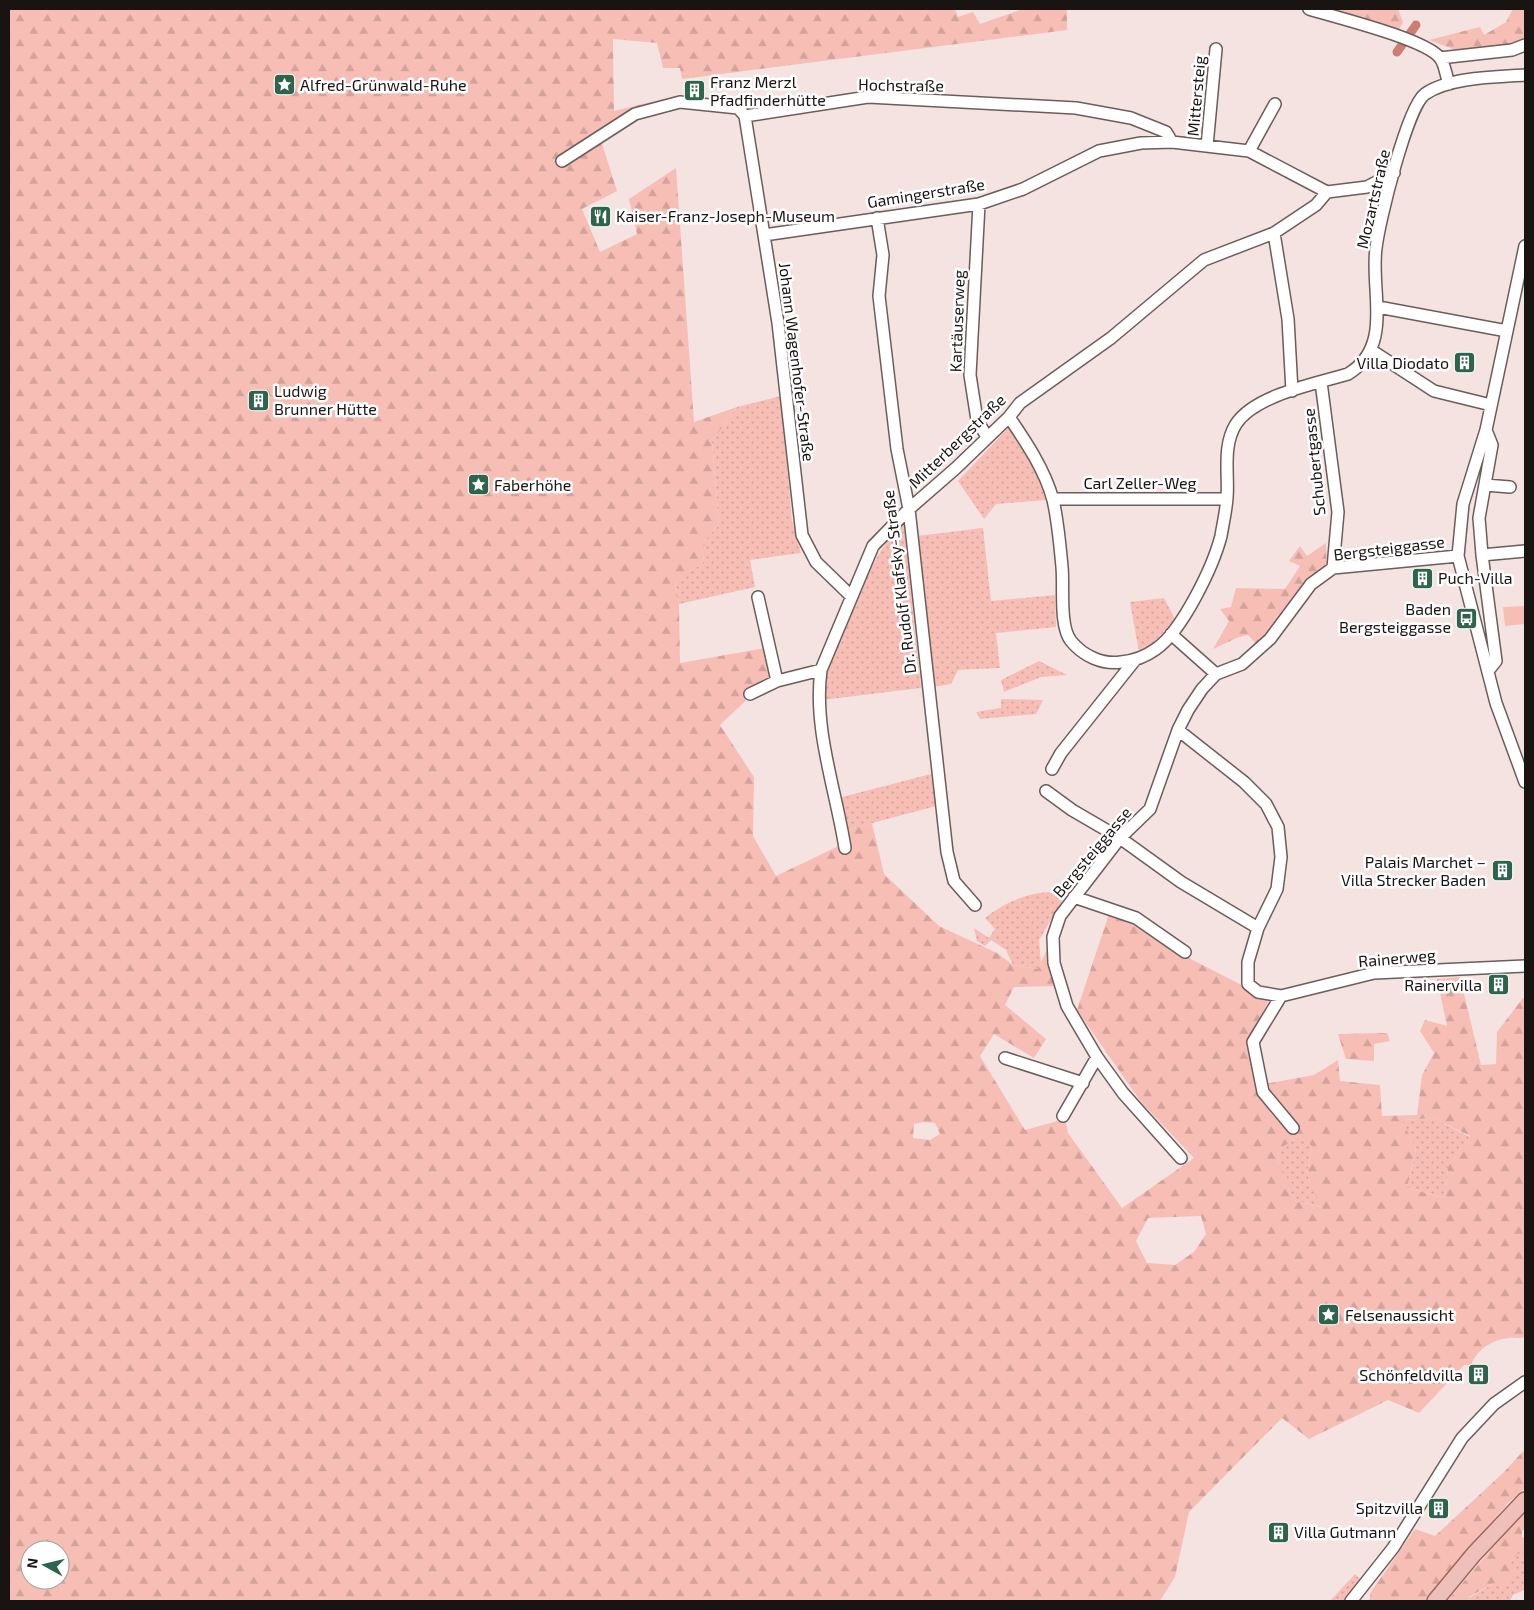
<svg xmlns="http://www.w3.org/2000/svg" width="1534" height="1610" font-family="'Exo 2',sans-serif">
  <defs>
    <pattern id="grass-dots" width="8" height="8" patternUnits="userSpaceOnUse" patternTransform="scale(1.25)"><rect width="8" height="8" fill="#f7beb6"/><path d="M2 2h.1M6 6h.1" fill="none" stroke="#d3a29b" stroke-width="1.8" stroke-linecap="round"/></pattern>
    <pattern id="forest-firs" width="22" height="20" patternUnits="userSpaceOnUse" patternTransform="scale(1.25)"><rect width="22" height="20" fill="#f7beb6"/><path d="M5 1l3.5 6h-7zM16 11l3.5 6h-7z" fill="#d3a29b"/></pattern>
  </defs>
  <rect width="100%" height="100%" fill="#f5e3e1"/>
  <path fill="url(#grass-dots)" d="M781 396 792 521 801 553 750 560 755 587 679 604 675 581 703 563 705 540 719 525 712 441 737 407Z
    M1009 427 1030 458 1046 500 996 504 984 519 958 481Z
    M898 524 904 526 921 688 822 700C827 638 865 575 898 524Z
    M983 528 991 601 1055 595 1056 627 996 633 1000 668 958 670 951 684 933 687 917 536Z
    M1164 598 1175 619 1151 645 1139 652 1130 602Z
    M1039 661 1067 675 1041 677 1004 692 1001 680Z
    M1001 699 1043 700 1036 714 980 719 976 712 1001 708Z
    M931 774 936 806 846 830 842 797Z
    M1048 892 1065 896 1039 940 1041 963 1038 969 1013 965 1006 950 991 940 985 946 977 941 974 928 989 938 995 929 985 918C1004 903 1024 894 1048 892Z
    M1433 1118 1470 1137 1448 1166 1445 1198 1407 1188 1416 1149 1401 1120Z
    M1299 1137 1312 1146 1307 1174 1322 1207 1296 1201 1288 1188 1292 1185 1278 1168 1279 1149Z
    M1525 1552V1590L1513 1595 1510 1601H1470L1469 1598 1494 1583 1518 1554Z
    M1355 1574 1360 1579 1345 1601H1330Z"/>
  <path fill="url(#forest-firs)" fill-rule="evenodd" d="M9 9H955L958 17 973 12 980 24 1023 9H1067V30L682 79 680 68H663L657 43 613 39 614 111 663 99 665 103 598 131 617 191 582 209 600 252 637 234 629 199 676 168 694 422 737 407 712 441 719 525 705 540 703 563 675 582 679 604 680 663 765 648 773 675 720 725 754 777 753 836 776 876 847 842 846 830 872 823 884 874 939 926 997 953 1013 965 1038 969 1048 947 1055 986 1014 987 1005 1005 1046 1039 1034 1058 994 1034 980 1056 1025 1130 1065 1119 1068 1133 1122 1208 1194 1158 1141 1102 1077 1010 1110 911 1183 955 1269 999 1249 1042 1259 1085 1314 1075 1338 1060 1340 1081 1380 1085 1382 1116 1417 1115 1422 1075 1434 1053 1420 1031 1425 1020 1447 1026 1437 979 1460 977 1481 1065 1496 1064 1497 1032 1523 998H1525V1337C1520 1339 1515 1337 1509 1338 1492 1340 1477 1349 1471 1365H1464L1419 1413 1388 1400 1309 1439 1282 1418 1189 1512 1175 1577 1160 1601H9ZM1433 1118 1470 1136 1448 1166 1445 1198 1407 1188 1416 1149 1402 1120ZM924 1122 935 1123 940 1134 930 1140 913 1138 914 1124ZM1299 1137 1312 1146 1307 1174 1321 1207 1296 1201 1288 1188 1293 1185 1278 1167 1279 1149ZM1201 1216 1206 1234 1194 1252 1175 1265 1147 1263 1136 1241 1148 1218ZM30 1550H60V1580H30Z
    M1324 9H1398L1403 22 1398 32Z
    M1513 9 1525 10V38L1515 44 1461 52 1429 40 1480 27 1484 35 1506 22Z
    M1326 543 1327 568 1300 588 1270 635 1257 645 1248 635 1239 637 1213 649 1229 621 1220 609 1231 607 1236 588 1285 589 1300 566 1289 561 1300 546 1307 556Z
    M1387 1033 1390 1041 1374 1044V1061L1346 1059 1338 1034Z
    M1525 1449V1488L1508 1503 1425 1601H1369L1371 1592 1415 1529 1435 1536 1504 1472Z
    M1525 1510V1529L1522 1531V1537L1525 1538V1552L1518 1554 1509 1565 1515 1572 1507 1587 1494 1583 1469 1597 1470 1601H1447Z"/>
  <path fill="#f7beb6" d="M1525 606V624L1505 626 1503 607Z"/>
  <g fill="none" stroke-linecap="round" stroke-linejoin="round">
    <path stroke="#ce7d73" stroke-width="9" d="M1397 52 1416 25"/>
    <defs>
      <path id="minor" d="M1309 9C1335 17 1426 39 1440 58 1445 64 1446 76 1449 84
        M1440 58 1512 50 1525 45
        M745 116 778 323 802 535 816 562 851 596
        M1207 146 1216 49
        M1249 151 1275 104
        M562 161 635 114 680 102 738 108 745 116 868 97 1076 108 1131 118 1166 132 1172 142
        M979 204 970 375 977 420 987 437
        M877 218 883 255 879 296 897 449 909 509 947 852 954 881 975 905
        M1274 233 1288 319 1292 391
        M764 235 979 204 1023 189 1099 151 1141 143 1172 142 1249 151 1327 192 1367 187 1394 173
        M1525 246 1486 430 1463 504 1458 556 1496 703 1525 782
        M1378 307 1507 331
        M1371 350 1434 391 1491 405
        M1321 382 1338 512 1333 568
        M1009 417C1026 442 1045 470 1053 500 1058 521 1060 546 1062 567 1064 587 1059 626 1071 641 1083 656 1103 665 1121 662 1133 661 1145 657 1156 649 1182 631 1213 567 1221 536 1223 524 1226 511 1227 498 1229 475 1222 446 1236 424 1255 395 1315 384 1348 374 1394 346 1370 291 1376 248 1379 222 1407 107 1425 94 1449 77 1496 77 1525 75
        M1486 430 1492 445 1479 518 1482 555 1496 661 1488 671
        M1485 485 1510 487
        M1053 499H1227
        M1482 555 1525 551
        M758 597 777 681
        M1171 634 1216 674
        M750 694 777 681 821 670
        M1178 730 1244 782 1266 804 1278 827 1281 857 1277 889 1258 928 1248 962V984L1258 992 1281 996 1374 973 1525 966
        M1052 769 1061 753 1135 660
        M1046 791 1072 810 1120 838 1181 882 1258 928
        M845 848C836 790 813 729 821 670L873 546 909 509 956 468 1009 417 1020 403 1111 338 1204 260 1274 233 1316 205 1327 192
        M1074 897 1136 918 1185 952
        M1281 996 1253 1042 1263 1092 1293 1128
        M1005 1058 1083 1083
        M1063 1116 1097 1057
        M1181 1158 1123 1093 1097 1057 1067 1006 1054 963 1053 937 1060 916 1120 838 1150 809 1178 730 1188 710 1202 689 1216 674 1242 664 1270 639 1311 584 1333 568 1458 556
        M1351 1601 1393 1548 1462 1438 1494 1404 1525 1382"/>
      <path id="major" d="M1435 1601 1474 1554 1525 1500"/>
    </defs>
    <use href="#minor" stroke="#6b5d5a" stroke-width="14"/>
    <use href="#major" stroke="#9e6760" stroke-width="18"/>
    <use href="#minor" stroke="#fff" stroke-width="11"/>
    <use href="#major" stroke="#efbfb9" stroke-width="15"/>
  </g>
  <defs>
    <symbol id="sight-square" viewBox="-11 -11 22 22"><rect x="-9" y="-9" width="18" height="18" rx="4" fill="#2d644b" stroke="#fff"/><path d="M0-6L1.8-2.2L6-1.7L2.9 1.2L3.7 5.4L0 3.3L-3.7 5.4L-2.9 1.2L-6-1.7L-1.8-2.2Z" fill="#fff"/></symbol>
    <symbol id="building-square" viewBox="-11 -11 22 22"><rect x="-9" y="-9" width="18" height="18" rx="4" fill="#2d644b" stroke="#fff"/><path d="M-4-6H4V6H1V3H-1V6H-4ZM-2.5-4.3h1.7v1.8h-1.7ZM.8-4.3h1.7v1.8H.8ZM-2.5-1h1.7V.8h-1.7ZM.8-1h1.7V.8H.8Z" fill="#fff"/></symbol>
    <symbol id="restaurant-square" viewBox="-11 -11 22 22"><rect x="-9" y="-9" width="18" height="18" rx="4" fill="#2d644b" stroke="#fff"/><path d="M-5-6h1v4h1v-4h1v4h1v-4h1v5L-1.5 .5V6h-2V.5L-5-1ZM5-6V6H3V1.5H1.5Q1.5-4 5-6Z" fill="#fff"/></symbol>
    <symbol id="bus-square" viewBox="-11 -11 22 22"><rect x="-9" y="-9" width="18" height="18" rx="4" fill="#2d644b" stroke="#fff"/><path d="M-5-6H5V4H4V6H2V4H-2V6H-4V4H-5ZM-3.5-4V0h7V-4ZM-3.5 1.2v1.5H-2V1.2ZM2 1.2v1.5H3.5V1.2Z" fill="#fff"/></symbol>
  </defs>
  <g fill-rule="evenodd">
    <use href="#sight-square" x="272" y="72" width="25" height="25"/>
    <use href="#building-square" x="682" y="78" width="25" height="25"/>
    <use href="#restaurant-square" x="588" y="204" width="25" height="25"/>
    <use href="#building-square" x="1452" y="350" width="25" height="25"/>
    <use href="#building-square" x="246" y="388" width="25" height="25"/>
    <use href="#sight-square" x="466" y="472" width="25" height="25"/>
    <use href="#building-square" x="1410" y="566" width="25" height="25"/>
    <use href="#bus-square" x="1454" y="606" width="25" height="25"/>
    <use href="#building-square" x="1490" y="858" width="25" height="25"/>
    <use href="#building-square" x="1486" y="972" width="25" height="25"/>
    <use href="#sight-square" x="1316" y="1302" width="25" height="25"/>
    <use href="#building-square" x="1466" y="1362" width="25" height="25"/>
    <use href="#building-square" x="1426" y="1496" width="25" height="25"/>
    <use href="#building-square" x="1266" y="1520" width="25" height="25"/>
  </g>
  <g text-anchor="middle" stroke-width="5" stroke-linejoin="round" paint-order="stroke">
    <g font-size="16" fill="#191312" stroke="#fff" text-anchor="start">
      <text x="710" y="88">Franz Merzl<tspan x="710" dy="18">Pfadfinderhütte</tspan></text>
      <text x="300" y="91">Alfred-Grünwald-Ruhe</text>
      <text x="616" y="222">Kaiser-Franz-Joseph-Museum</text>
      <text x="1449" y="369" text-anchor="end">Villa Diodato</text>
      <text x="274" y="397">Ludwig<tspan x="274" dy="18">Brunner Hütte</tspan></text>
      <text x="494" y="491">Faberhöhe</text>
      <text x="1438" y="584">Puch-Villa</text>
      <text x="1451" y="615" text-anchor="end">Baden<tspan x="1451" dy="18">Bergsteiggasse</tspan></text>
      <text x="1486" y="868" text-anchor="end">Palais Marchet –<tspan x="1486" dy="18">Villa Strecker Baden</tspan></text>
      <text x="1482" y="991" text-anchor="end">Rainervilla</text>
      <text x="1345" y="1321">Felsenaussicht</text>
      <text x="1463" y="1381" text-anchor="end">Schönfeldvilla</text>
      <text x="1423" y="1514" text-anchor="end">Spitzvilla</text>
      <text x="1294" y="1538">Villa Gutmann</text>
    </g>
    <g font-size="16" fill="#191312" stroke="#fff">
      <text transform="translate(901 85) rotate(1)" y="6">Hochstraße</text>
      <text transform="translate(1196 96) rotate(-85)" y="6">Mittersteig</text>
      <text transform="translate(926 193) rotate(-9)" y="6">Gamingerstraße</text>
      <text transform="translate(1373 199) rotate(-77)" y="6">Mozartstraße</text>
      <text transform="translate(957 321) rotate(-88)" y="6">Kartäuserweg</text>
      <text transform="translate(797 362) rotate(83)" y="6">Johann Wagenhofer-Straße</text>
      <text transform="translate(957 441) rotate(-44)" y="6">Mitterbergstraße</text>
      <text transform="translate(1314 462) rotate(-96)" y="6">Schubertgasse</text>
      <text x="1140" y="489">Carl Zeller-Weg</text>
      <text transform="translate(1389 548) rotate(-7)" y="6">Bergsteiggasse</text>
      <text transform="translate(899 582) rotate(-97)" y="6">Dr. Rudolf Klafsky-Straße</text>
      <text transform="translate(1092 852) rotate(-50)" y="6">Bergsteiggasse</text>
      <text transform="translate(1397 958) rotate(-5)" y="6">Rainerweg</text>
    </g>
  </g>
  <rect width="1534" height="1610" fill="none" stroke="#191312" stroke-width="20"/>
  <g transform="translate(45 1565) rotate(278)"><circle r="24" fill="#ffffff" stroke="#a3a1a0"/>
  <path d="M0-4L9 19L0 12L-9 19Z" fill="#2d644b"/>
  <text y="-8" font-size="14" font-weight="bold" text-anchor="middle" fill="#191312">N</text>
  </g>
</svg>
